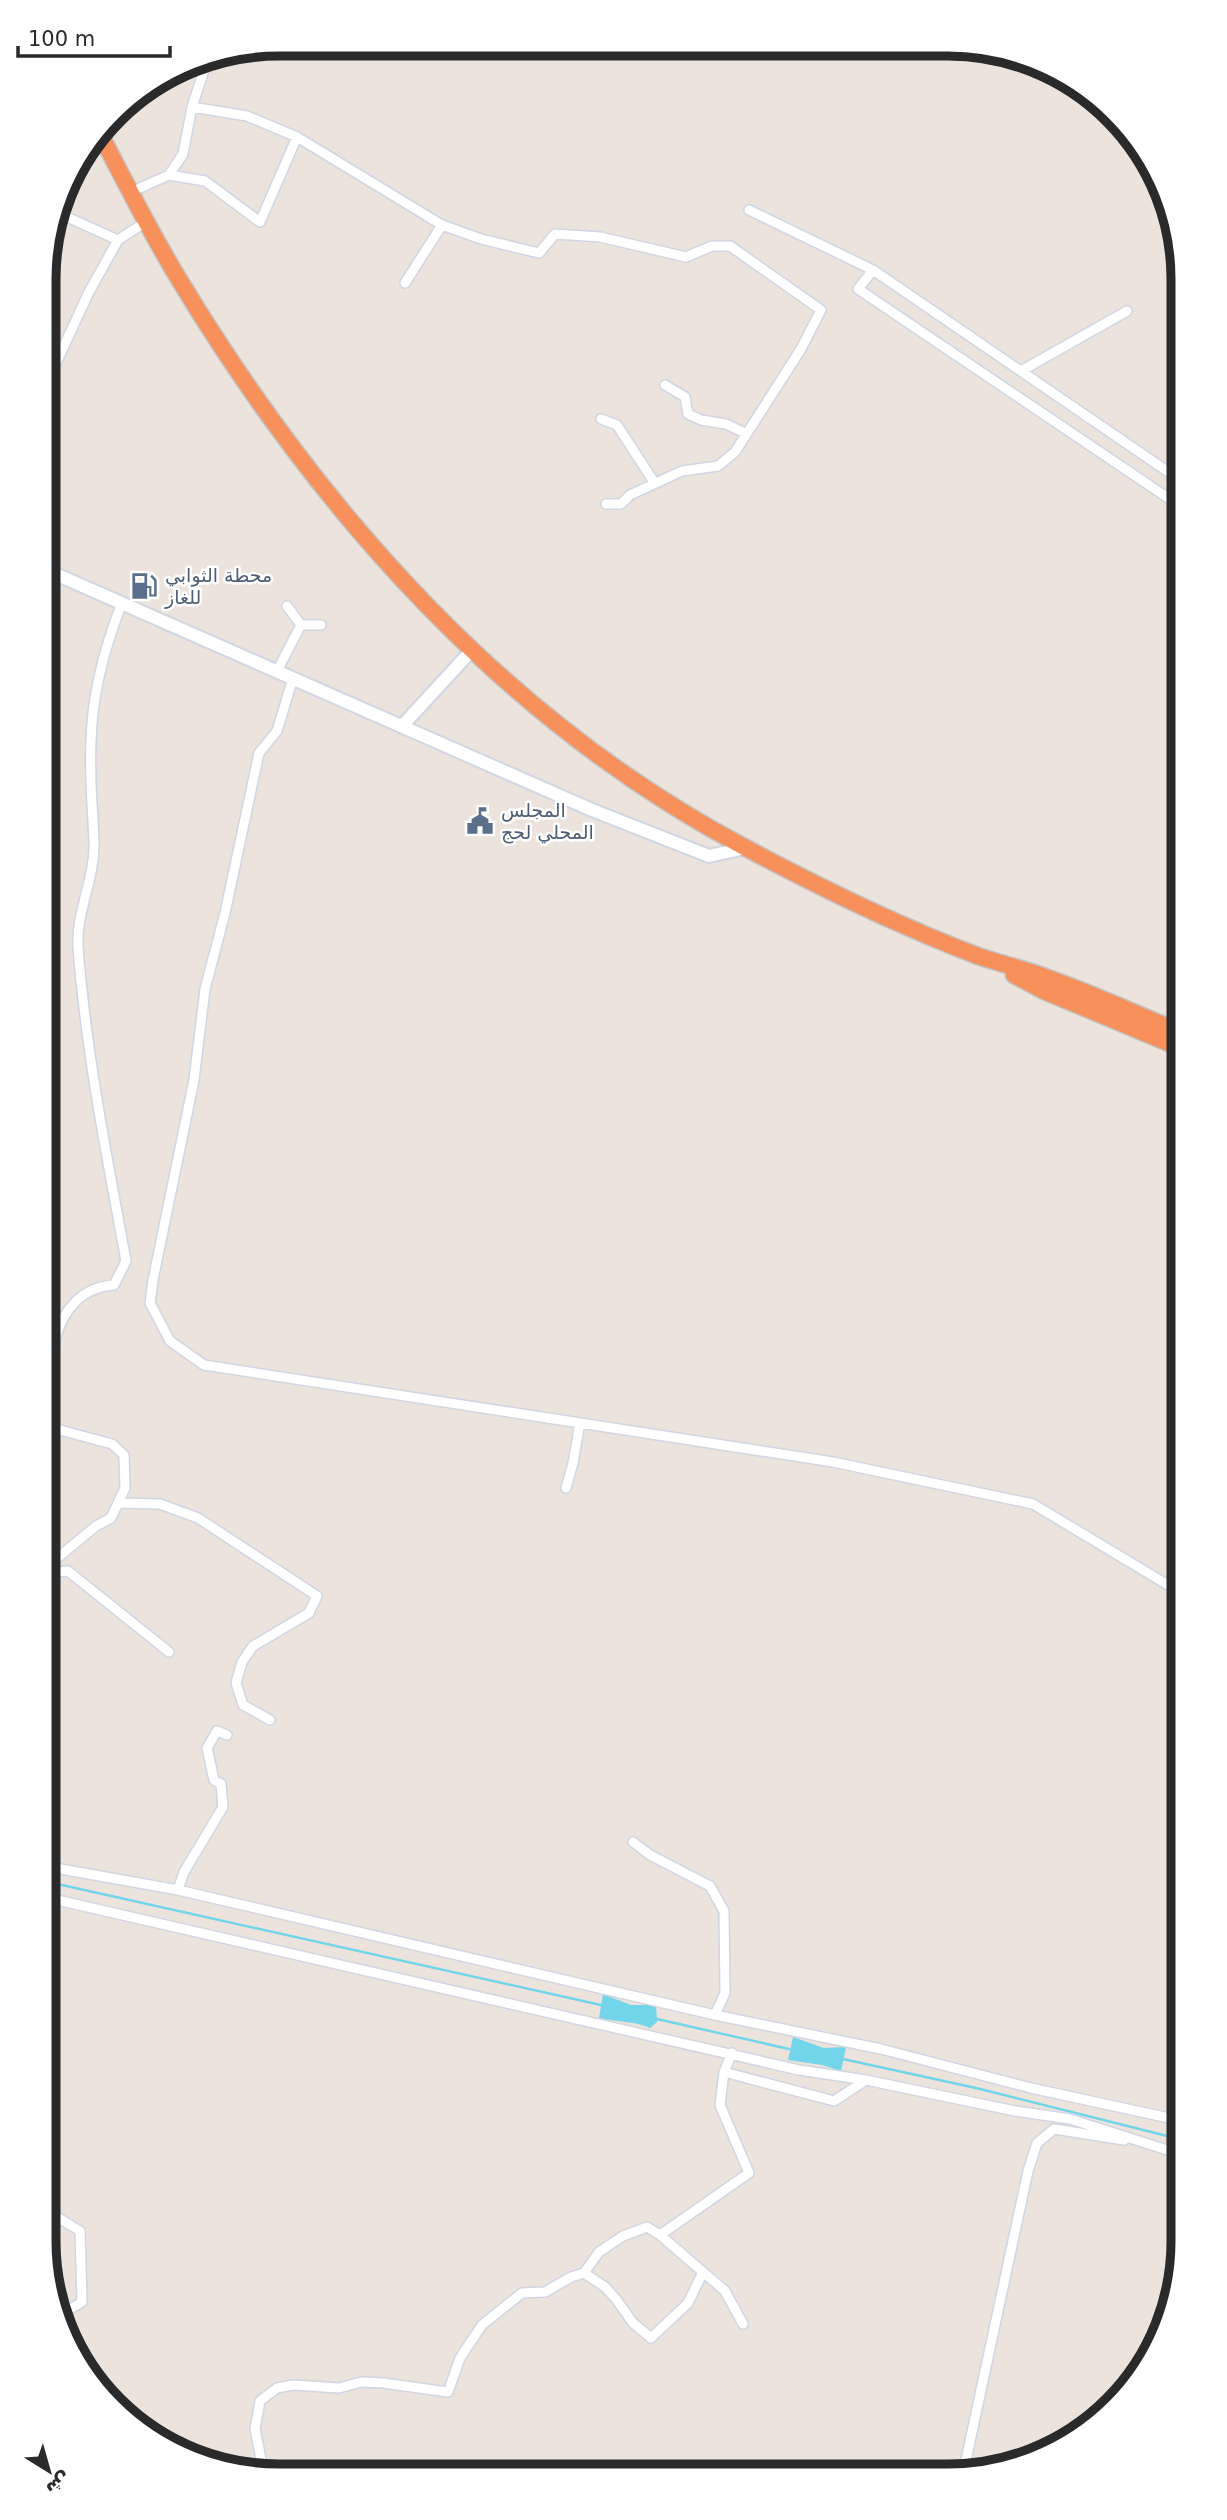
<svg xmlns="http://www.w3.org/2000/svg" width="1227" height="2520" font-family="'DejaVu Sans','Noto Sans Arabic',sans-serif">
  <rect width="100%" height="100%" fill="#ebe3dc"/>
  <path fill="#73d5e9" d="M603 1994 631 2005H656L657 2022 650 2028C635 2021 616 2022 599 2018Z
    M793 2037 824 2048 846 2047 841 2071 822 2065 788 2060Z"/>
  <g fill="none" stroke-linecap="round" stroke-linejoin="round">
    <path stroke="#73d5e9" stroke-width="2.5" d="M44 1881 601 2005
      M657 2019 789 2049
      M843 2059 976 2088 1183 2140"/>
    <defs>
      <path id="street" d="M192 107 247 116 297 137 442 225 405 283
        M169 175 205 181 260 222 297 137
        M131 192 169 175 183 154 192 107 208 58
        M749 210 873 270 1183 482
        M58 213 118 240
        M442 225 481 239 539 253 555 234 600 237 686 257 712 246H730L821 310 801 349 735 452 718 466 682 471 630 495 621 504H606
        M873 270 858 289 1183 508
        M1021 371 1127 311
        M665 385 685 397 688 414 701 420 726 424 745 433
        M44 389 89 292 118 240 147 221
        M601 419 617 425 654 482
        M287 606 301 625
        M277 671 301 625H321
        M293 678 277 731 259 753 225 913 205 989 194 1080 153 1280 150 1303 170 1341 204 1365 833 1462 1033 1504 1183 1594
        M566 1488 573 1463 580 1423
        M118 1503 160 1504 198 1518 317 1596 309 1613 253 1646 242 1662 236 1683 243 1705 270 1720
        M44 1569 96 1526 111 1518 125 1488 124 1455 112 1444 45 1426C48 1408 51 1390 53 1372 54 1362 53 1350 55 1340 63 1309 82 1287 114 1285L126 1261C107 1157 86 1053 78 947 76 912 95 878 94 843 93 809 89 776 91 742 92 695 105 646 122 603
        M44 1573 68 1571 169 1652
        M633 1842 650 1855 710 1886 724 1911 725 1993 715 2015
        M44 1866 178 1890 715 2015 881 2049 1031 2088 1183 2121
        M178 1890 184 1872 223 1807 221 1784 214 1780 207 1748 217 1731 227 1735
        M44 1897 799 2070 866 2080 1015 2111 1070 2119 1183 2155
        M724 2072 834 2101 866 2080
        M44 2226 49 2212 80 2231 82 2302 57 2317
        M660 2235 725 2291 743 2324
        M584 2273 605 2287 616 2299 633 2323 651 2338 688 2303 703 2272
        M112 2401 127 2406 142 2430
        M264 2474 255 2429 260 2401 277 2388 293 2385 339 2388 361 2382 383 2383 448 2392 460 2358 482 2325 522 2293 545 2292 571 2277 584 2273 599 2252 623 2236 647 2227 660 2235 749 2173 720 2105 724 2072 732 2053
        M963 2474 1028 2171 1037 2143 1054 2129 1124 2140"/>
      <path id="secondary" d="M44 569 592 810 709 856 745 848
        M402 726 472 650"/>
      <path id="highway" d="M100 134C126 183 151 234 180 281 320 512 505 721 746 848 821 888 899 926 978 956 1001 964 1025 969 1048 978 1094 994 1138 1015 1183 1033
        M1014 975 1044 991 1183 1049"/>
    </defs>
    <use href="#street" stroke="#d1d6e2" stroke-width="12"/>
    <use href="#secondary" stroke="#d1d6e2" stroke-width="16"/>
    <use href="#highway" stroke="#c3c3c3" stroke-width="19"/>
    <use href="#street" stroke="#fff" stroke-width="9"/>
    <use href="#secondary" stroke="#fff" stroke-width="12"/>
    <use href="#highway" stroke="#f7905b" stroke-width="16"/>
  </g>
  <defs>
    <symbol id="fuel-bare" viewBox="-9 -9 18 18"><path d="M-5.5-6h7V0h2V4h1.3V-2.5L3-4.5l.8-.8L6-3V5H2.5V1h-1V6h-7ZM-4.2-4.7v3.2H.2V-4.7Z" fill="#5c6f8a" stroke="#fff" stroke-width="2.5" paint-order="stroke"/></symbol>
    <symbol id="civic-bare" viewBox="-9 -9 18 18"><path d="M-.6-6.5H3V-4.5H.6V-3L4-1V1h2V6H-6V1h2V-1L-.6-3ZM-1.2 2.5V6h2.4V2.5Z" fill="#5c6f8a" stroke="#fff" stroke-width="2.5" paint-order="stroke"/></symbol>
  </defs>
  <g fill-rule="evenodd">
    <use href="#fuel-bare" x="125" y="567" width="38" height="38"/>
    <use href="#civic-bare" x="461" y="802" width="38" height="38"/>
  </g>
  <g text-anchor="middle" stroke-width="5" stroke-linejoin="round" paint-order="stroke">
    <g font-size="19" fill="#4e5e75" stroke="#fff" text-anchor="start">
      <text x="165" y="582">محطة الثوابي<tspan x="165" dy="22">للغاز</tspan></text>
      <text x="501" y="817">المجلس<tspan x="501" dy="22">المحلي لحج</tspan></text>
    </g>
  </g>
  <path d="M0 0H1227V2520H0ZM279 56H948A223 223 0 0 1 1171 279V2241A223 223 0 0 1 948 2464H279A223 223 0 0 1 56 2241V279A223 223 0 0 1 279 56Z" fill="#fff" fill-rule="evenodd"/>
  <path fill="none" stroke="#2a2a2a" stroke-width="9" d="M279 56H948A223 223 0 0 1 1171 279V2241A223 223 0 0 1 948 2464H279A223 223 0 0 1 56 2241V279A223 223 0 0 1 279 56Z"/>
  <g transform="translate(49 2471) rotate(143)" stroke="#ffffff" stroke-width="5" paint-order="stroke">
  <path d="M0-5L12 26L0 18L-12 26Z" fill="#2a2a2a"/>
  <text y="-10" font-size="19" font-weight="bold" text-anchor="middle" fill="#2a2a2a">ش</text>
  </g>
  <path d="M18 46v10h152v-10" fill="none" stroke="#2a2a2a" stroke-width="3.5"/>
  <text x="28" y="46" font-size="21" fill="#2a2a2a" stroke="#ffffff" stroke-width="5" paint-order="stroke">100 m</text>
</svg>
